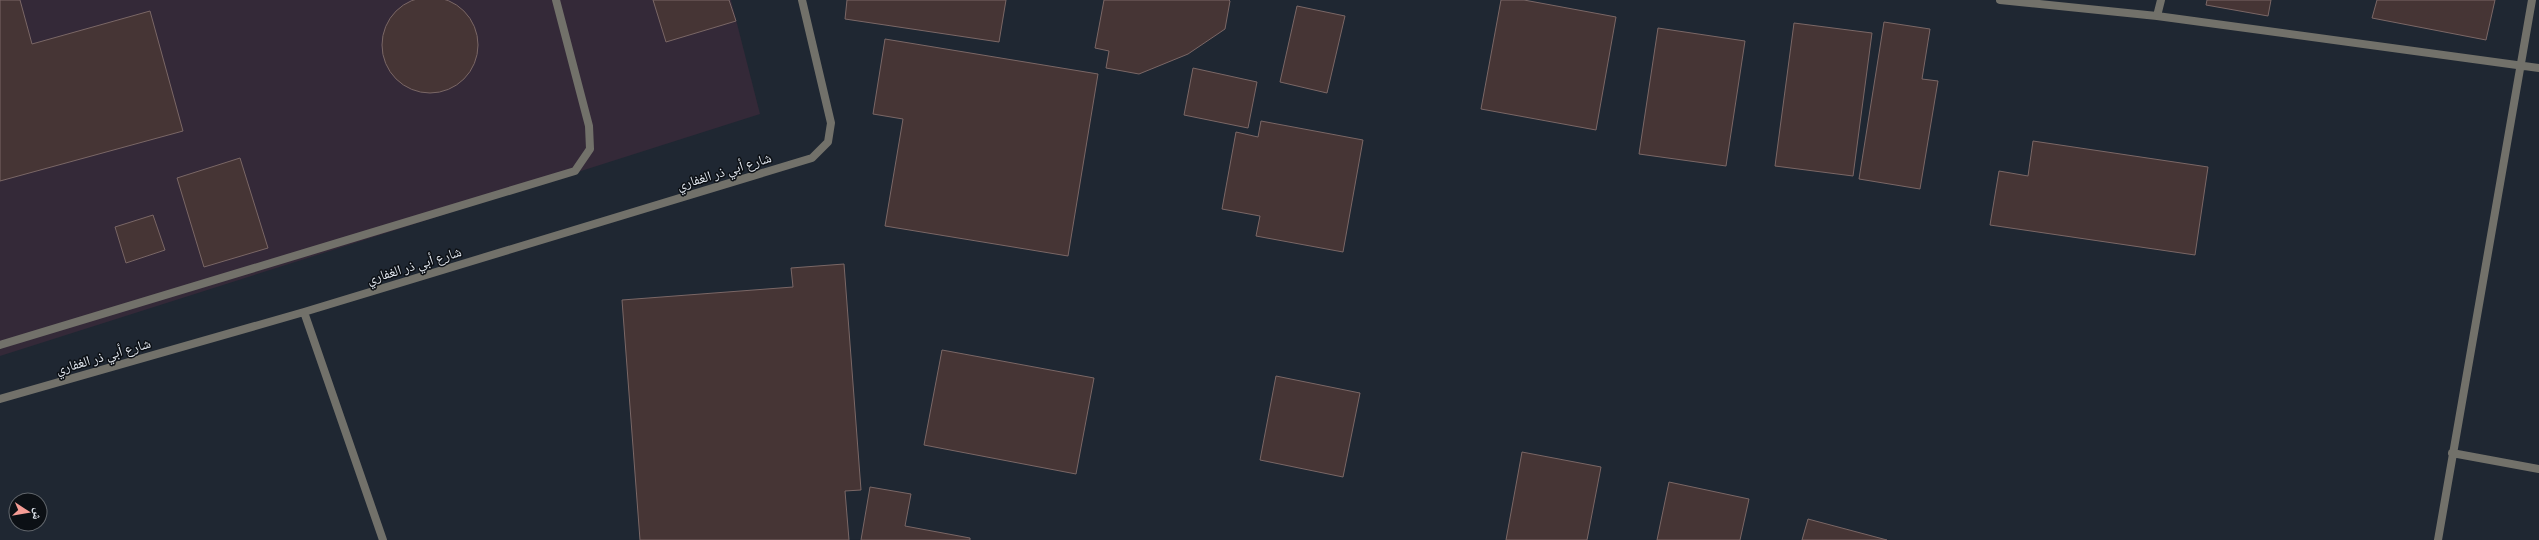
<svg xmlns="http://www.w3.org/2000/svg" width="2539" height="540" font-family="Literata,'Noto Naskh Arabic',serif">
  <rect width="100%" height="100%" fill="#1f2732"/>
  <path fill="#342938" d="M0 0H731L760 114 0 356Z"/>
  <path fill="#463535" stroke="#7a6766" d="M382 45a48 48 0 1 1 96 0a48 48 0 1 1-96 0Z
    M0 0H20L32 44 150 11 183 131 0 181Z
    M653 0H729L736 21 666 42Z
    M847 0H1006L999 42 845 19Z
    M1104 0H1229L1230 1 1225 29 1188 54 1139 74 1106 68 1109 51 1095 48Z
    M1501 0H1524L1616 17 1596 130 1481 109Z
    M2207 0H2271L2268 16 2206 5Z
    M2377 0H2495L2486 40 2372 18Z
    M1297 6 1345 16 1327 93 1280 82Z
    M1884 22 1930 29 1922 79 1938 81 1920 189 1859 179Z
    M1794 23 1872 33 1853 176 1775 166Z
    M1658 28 1745 41 1726 166 1639 154Z
    M885 39 1098 74 1068 256 885 226 903 119 873 114Z
    M1193 68 1257 82 1248 128 1184 115Z
    M1261 121 1363 140 1343 252 1256 236 1260 216 1222 209 1236 132 1258 137Z
    M2033 141 2208 167 2195 255 1990 225 1999 171 2028 176Z
    M240 158 268 248 204 267 177 178Z
    M153 215 165 250 126 263 115 227Z
    M844 264 861 490 845 491 849 540H640L622 300 793 287 791 268Z
    M942 350 1094 378 1076 474 924 445Z
    M1276 376 1360 393 1343 477 1260 460Z
    M1522 452 1601 467 1587 540H1506Z
    M1669 482 1749 499 1740 540H1657Z
    M870 487 911 494 905 526 970 538V540H861Z
    M1808 519 1887 540H1802Z"/>
  <g fill="none" stroke-linecap="round" stroke-linejoin="round">
    <path stroke="#72716a" stroke-width="8" d="M0 345 575 171 590 149 589 126 556 0"/>
    <path stroke="#72716a" stroke-width="8" d="M2000 0 2157 16 2539 68
      M2157 16 2161 0
      M304 312 383 540
      M0 399 304 312 812 158 828 142 831 123 802 0
      M2452 453 2539 469
      M2438 540 2532 0"/>
  </g>
  <g text-anchor="middle" stroke-width="3" stroke-linejoin="round" paint-order="stroke">
    <g font-size="14" fill="#e1e6ee" stroke="#0c1015">
      <text transform="translate(724 171) rotate(-17)" y="5">شارع أبي ذر الغفاري</text>
      <text transform="translate(414 265) rotate(-17)" y="5">شارع أبي ذر الغفاري</text>
      <text transform="translate(103 356) rotate(-16)" y="5">شارع أبي ذر الغفاري</text>
    </g>
  </g>
  <g transform="translate(28 512) rotate(102)"><circle r="19" fill="#0c1015" stroke="#61666c"/>
  <path d="M0-3L7 15L0 10L-7 15Z" fill="#f59c95"/>
  <text y="-6" font-size="11" font-weight="bold" text-anchor="middle" fill="#e1e6ee">ش</text>
  </g>
</svg>
